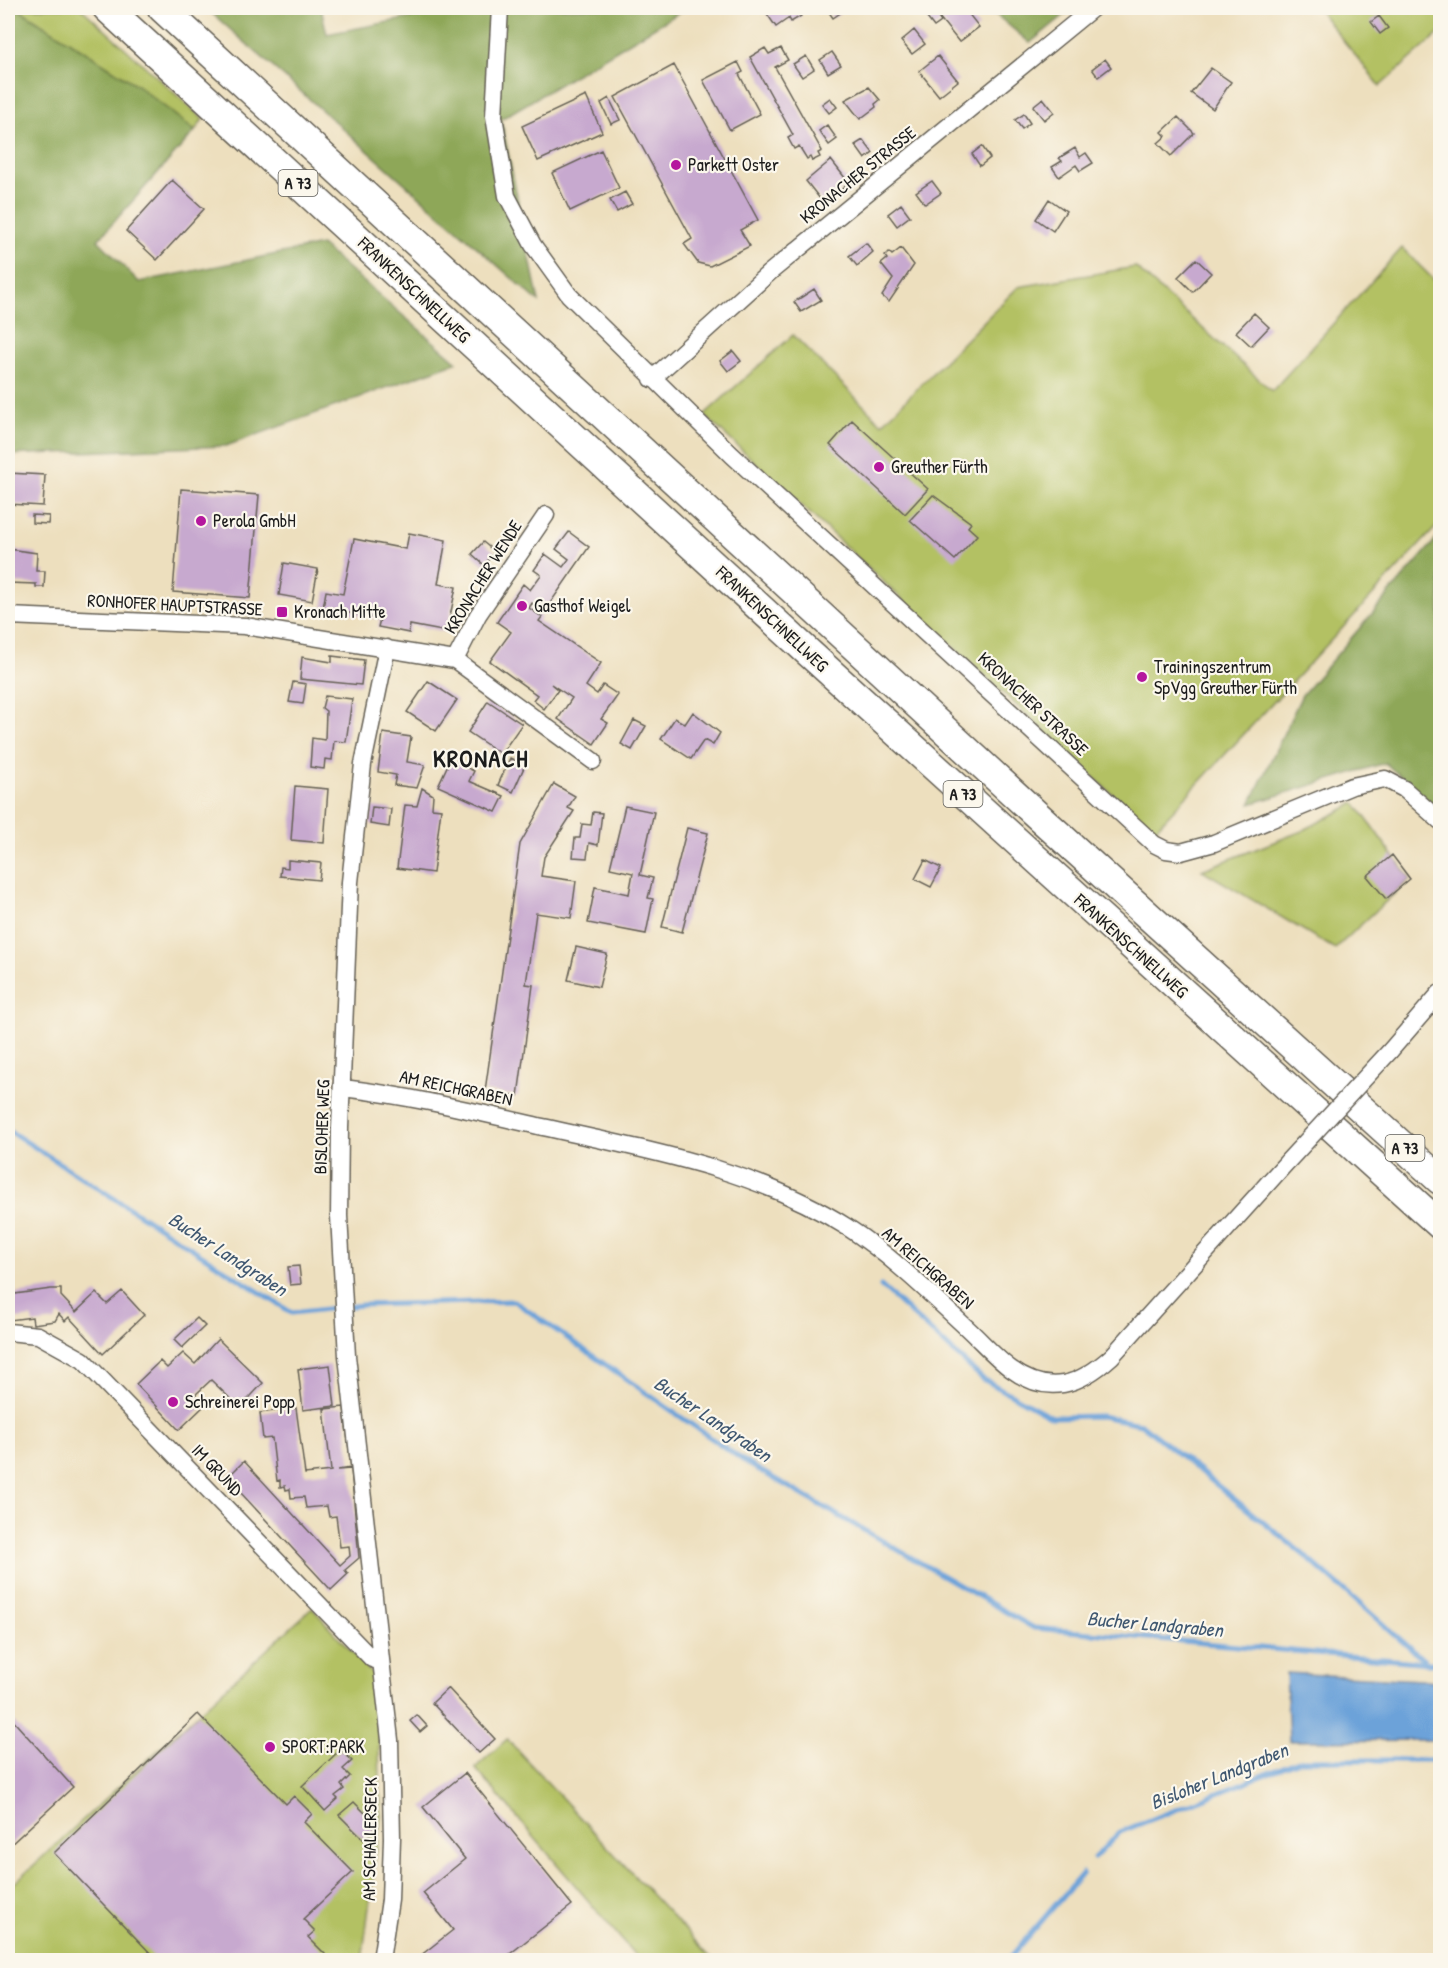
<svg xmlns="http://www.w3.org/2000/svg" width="1448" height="1968" font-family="'Patrick Hand',sans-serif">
  <rect width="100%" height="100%" fill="#fbf7ec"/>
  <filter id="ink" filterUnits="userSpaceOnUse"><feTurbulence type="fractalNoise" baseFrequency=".0167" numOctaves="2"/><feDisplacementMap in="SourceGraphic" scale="12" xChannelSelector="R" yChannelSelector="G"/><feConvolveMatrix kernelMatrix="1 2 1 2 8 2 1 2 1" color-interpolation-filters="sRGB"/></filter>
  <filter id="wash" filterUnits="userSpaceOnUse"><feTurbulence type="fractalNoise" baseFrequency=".008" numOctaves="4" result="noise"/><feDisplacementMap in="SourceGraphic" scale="24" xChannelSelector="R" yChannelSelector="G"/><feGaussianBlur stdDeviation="1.35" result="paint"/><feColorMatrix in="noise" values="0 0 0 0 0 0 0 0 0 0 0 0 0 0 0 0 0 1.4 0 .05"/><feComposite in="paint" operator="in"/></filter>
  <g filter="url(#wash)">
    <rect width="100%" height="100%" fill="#eddfbe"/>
    <path fill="#b3c163" stroke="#686e40" stroke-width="1.5" d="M17 8H81L203 119 195 131 137 85Z
      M1317 8H1440V33L1380 86Z
      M1402 248 1440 286V523L1153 832 704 415 793 335 882 424 1018 287 1135 267 1272 391Z
      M1355 803 1410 879 1335 949 1202 870 1302 831Z
      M312 1608 377 1679 381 1816 362 1960H8V1889Z
      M507 1739 713 1960H639L475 1768Z"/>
    <path fill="#8ea759" stroke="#55623a" stroke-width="1.5" d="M8 8H17L137 85 195 131 98 240 139 282 321 245 457 362 226 446 8 455Z
      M206 8H321L327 34 451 10V8H687L501 119 539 302Z
      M988 8H1073L1030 43Z
      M1440 535V811L1385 763 1250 804 1302 695Z"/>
    <path fill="#6ca2d9" stroke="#445f7a" stroke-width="1.5" d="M1286 1673 1440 1681V1740L1289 1741Z"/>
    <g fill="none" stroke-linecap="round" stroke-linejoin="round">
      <path stroke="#6ca2d9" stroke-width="5" d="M8 1130 292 1313 362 1305 514 1301 747 1463 1034 1628 1440 1664
        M881 1286 983 1379 1052 1417 1101 1416 1141 1424 1304 1555 1427 1663
        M1094 1858 1120 1832 1301 1760H1440
        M1008 1960 1083 1873"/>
    </g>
    <g id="blocks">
      <path fill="#c7a9cf" d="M763 8H806L799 12 801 16 791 22 789 18 776 27Z
        M826 8H844L846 9 833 18Z
        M941 8H964L979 27 959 42 935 12Z
        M935 13 941 22 934 27 927 18Z
        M1379 16 1388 28 1380 34 1371 22Z
        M914 30 925 44 912 54 901 41Z
        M765 48 769 54 781 48 788 60 775 67 822 151 818 153 820 157 812 161 810 157 807 159 799 146 794 149 788 138 793 135 750 57Z
        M832 52 841 65 828 73 820 60Z
        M806 56 814 69 802 77 793 64Z
        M938 56 958 81 939 96 919 71Z
        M1105 59 1111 67 1098 77 1092 69Z
        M738 62 743 72 739 74 760 114 730 130 703 80Z
        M674 65 758 220 740 230 750 246 710 266 698 263 684 244 692 239 615 97Z
        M1211 68 1231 82 1213 109 1191 93Z
        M869 87 880 100 875 104 876 107 860 119 845 100Z
        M586 96 602 132 538 161 522 126Z
        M609 98 620 120 611 124 601 103Z
        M830 98 837 107 829 113 822 104Z
        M1043 98 1054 112 1044 120 1033 106Z
        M1024 114 1030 123 1022 129 1015 120Z
        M1178 117 1194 133 1171 156 1158 143 1166 136 1162 132Z
        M827 125 837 139 829 145 819 131Z
        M863 140 873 153 865 159 855 145Z
        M982 146 990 158 980 166 972 154Z
        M1075 148 1080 157 1086 153 1093 163 1080 171 1076 165 1059 177 1052 167 1062 161 1059 158Z
        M601 150 619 188 570 211 552 173Z
        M831 160 849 183 824 204 806 181Z
        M172 180 204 209 157 260 126 231Z
        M932 181 941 193 925 204 916 192Z
        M625 192 632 204 617 212 610 200Z
        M1049 199 1066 211 1053 231 1036 219Z
        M901 204 910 216 897 226 888 214Z
        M866 243 873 252 857 266 849 256Z
        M901 248 914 265 889 302 882 296 893 279 881 264 887 259 885 256 889 252 892 255Z
        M1196 259 1211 273 1193 292 1178 277Z
        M814 289 821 300 801 312 794 302Z
        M1254 313 1269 327 1251 346 1236 332Z
        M733 351 741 361 728 371 720 361Z
        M852 420 928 489 905 514 830 445Z
        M8 473 45 475 43 506 8 504Z
        M181 489 259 495 250 598 173 592Z
        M933 495 971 523 968 527 977 535 955 560 910 520Z
        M32 515 49 516 48 524 32 523Z
        M569 532 589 547 544 612 532 603 529 608 542 617 539 621 601 663 586 686 597 694 603 685 618 695 601 719 608 723 594 744 558 719 572 698 551 684 558 690 544 709 533 700 537 695 490 661 511 632 497 622 523 584 530 590 541 575 534 570 545 554 563 567 569 559 556 549Z
        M409 533 446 540 438 584 456 587 447 632 410 625 409 633 378 627 380 619 323 608 326 591 343 594 354 539 406 549Z
        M483 542 495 552 484 565 472 554Z
        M8 549 37 553 36 571H45L44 587H36V584L8 583Z
        M284 563 318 569 312 601 279 595Z
        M332 656 364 660 361 685 300 679 302 657 332 662Z
        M428 681 457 700 436 731 407 712Z
        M293 682 306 684 303 704 289 702Z
        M325 696 352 699 346 742 334 741 332 760 325 759 324 769 310 767 312 738 325 740 326 711 322 708Z
        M488 701 522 724 501 754 468 732Z
        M693 712 720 733 713 745 704 740 691 759 661 739 675 718 685 724Z
        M634 720 646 726 632 750 621 744Z
        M383 733 411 737 407 762 425 765 417 788 394 785 396 775 378 772Z
        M510 758 525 765 513 792 498 785Z
        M450 760 474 771 469 781 504 796 496 812 438 786Z
        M554 784 575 796 568 808 574 811 544 857 541 876 576 881 571 918 536 913 526 984 533 985 518 1096 485 1091 520 844Z
        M295 786 328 789 324 843 291 840Z
        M422 788 433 795 432 808 441 809 433 873 397 868 405 805 417 806Z
        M625 806 654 812 640 875 653 878 648 898 653 899 646 934 588 923 595 887 629 894 633 873 610 868Z
        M372 807 391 809 389 827 370 824Z
        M593 812 602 813 598 845 589 843 587 858 573 857 575 838H580L582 824 591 825Z
        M687 828 708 833 682 932 662 927Z
        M1392 855 1410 879 1386 899 1367 876Z
        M288 860 321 863 319 880 280 876 281 867 288 868Z
        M925 860 941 868 931 887 915 879Z
        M576 947 607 954 599 987 568 980Z
        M299 1266 301 1284 290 1285 288 1267Z
        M51 1289H61V1296L76 1312 96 1293 107 1304 122 1291 144 1315 103 1354 69 1317 65 1321 59 1314 55 1321 33 1324 32 1317 10 1320 8 1295Z
        M197 1318 205 1326 182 1348 174 1340Z
        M218 1339 263 1383 240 1408 211 1380 194 1396 204 1406 179 1430 136 1384 160 1361 167 1368 183 1353 195 1364Z
        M330 1365 335 1406 303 1410 298 1369Z
        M344 1407 351 1468 337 1470 351 1469 359 1558 345 1570 348 1574 331 1590 227 1478 244 1461 340 1565 350 1556 349 1546 340 1547 336 1516 329 1517 327 1506 306 1508 304 1497 291 1498 290 1489 286 1490 285 1486 280 1487V1480L277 1481 272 1438 263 1439 260 1413 296 1408 305 1474 331 1471 324 1409Z
        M448 1688 495 1739 479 1753 432 1703Z
        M198 1714 286 1804 294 1796 312 1814 304 1822 353 1872 303 1919 315 1931 308 1937 331 1960H157L54 1853Z
        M8 1715 73 1787 8 1847Z
        M417 1715 427 1726 420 1732 410 1721Z
        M341 1749 352 1761 343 1769 350 1776 341 1785 344 1789 335 1796 338 1799 325 1811 302 1786Z
        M465 1773 572 1905 502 1960H415L453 1930 423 1893 465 1859 423 1807Z
        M354 1802 378 1826 364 1840 339 1815Z"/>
    </g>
  </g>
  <g filter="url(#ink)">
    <use href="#blocks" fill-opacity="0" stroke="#656055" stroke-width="1.5"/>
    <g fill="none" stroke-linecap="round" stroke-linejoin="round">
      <defs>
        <path id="street" d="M500 8 494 116 507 196 533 245 569 295 732 455 1154 844 1166 850 1181 852 1214 843 1352 786 1385 779 1404 789 1440 821
          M652 379 769 273 1093 8
          M8 616 245 626 455 660 593 761
          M455 660 478 615 546 515
          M1390 1051 1440 993
          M343 1088C411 1096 477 1112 543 1127 647 1150 756 1169 847 1227 892 1256 929 1293 968 1329 982 1342 996 1358 1011 1369 1049 1397 1080 1385 1112 1356L1288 1161
          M8 1332 38 1335 83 1360 372 1659 381 1662
          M381 1960 390 1900 392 1838 390 1740 347 1356 339 1216 340 1128 350 882 363 764 387 648"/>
        <path id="highway" d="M107 8 809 653 1440 1225
          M162 8 1037 815 1440 1180"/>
      </defs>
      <use href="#street" stroke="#656055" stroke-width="19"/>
      <use href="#highway" stroke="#656055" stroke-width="31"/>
      <use href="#street" stroke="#fff" stroke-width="16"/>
      <use href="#highway" stroke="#fff" stroke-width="28"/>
      <defs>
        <path id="street-bridge" d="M1288 1161 1390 1051"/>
      </defs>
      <use href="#street-bridge" stroke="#656055" stroke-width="19" stroke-linecap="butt"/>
      <use href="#street-bridge" stroke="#fff" stroke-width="16"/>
    </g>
  </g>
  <g fill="#b5179e" stroke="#fbf7ec" stroke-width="2">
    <circle cx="676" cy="165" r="6"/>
    <circle cx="879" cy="467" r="6"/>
    <circle cx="201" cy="521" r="6"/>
    <circle cx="522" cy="606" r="6"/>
    <rect x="276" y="606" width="12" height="12" rx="3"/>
    <circle cx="1142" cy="677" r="6"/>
    <circle cx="173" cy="1402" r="6"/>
    <circle cx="270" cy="1747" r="6"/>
  </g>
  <g text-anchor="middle" stroke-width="4.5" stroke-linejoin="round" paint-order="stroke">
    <g fill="#fbf7ec" stroke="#5f5e5a" stroke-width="1.5">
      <rect x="278.5" y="170" width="39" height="26" rx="4.5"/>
      <rect x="943.5" y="781" width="39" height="26" rx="4.5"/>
      <rect x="1385.5" y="1135" width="39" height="26" rx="4.5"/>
    </g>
    <g font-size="16" font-weight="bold" fill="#1c1c1c">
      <text x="298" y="189">A 73</text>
      <text x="963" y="800">A 73</text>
      <text x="1405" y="1154">A 73</text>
    </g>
    <g font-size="18" fill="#1c1c1c" stroke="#fbf7ec" text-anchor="start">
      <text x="688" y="171">Parkett Oster</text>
      <text x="891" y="473">Greuther Fürth</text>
      <text x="213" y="527">Perola GmbH</text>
      <text x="534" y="612">Gasthof Weigel</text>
      <text x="294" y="618">Kronach Mitte</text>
      <text x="1154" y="673">Trainingszentrum<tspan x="1154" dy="21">SpVgg Greuther Fürth</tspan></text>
      <text x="185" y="1408">Schreinerei Popp</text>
      <text x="282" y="1753">SPORT:PARK</text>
    </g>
    <g font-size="18" fill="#1c1c1c" stroke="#fbf7ec">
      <text transform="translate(858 175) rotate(-39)" y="6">KRONACHER STRASSE</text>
      <text transform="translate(414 290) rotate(43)" y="6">FRANKENSCHNELLWEG</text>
      <text transform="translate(483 577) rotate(-58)" y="6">KRONACHER WENDE</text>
      <text transform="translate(175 605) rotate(3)" y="6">RONHOFER HAUPTSTRASSE</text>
      <text transform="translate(772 619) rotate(43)" y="6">FRANKENSCHNELLWEG</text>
      <text transform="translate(1033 704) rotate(43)" y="6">KRONACHER STRASSE</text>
      <text transform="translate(1131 946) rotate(42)" y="6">FRANKENSCHNELLWEG</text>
      <text transform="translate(456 1088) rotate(12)" y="6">AM REICHGRABEN</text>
      <text transform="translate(322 1127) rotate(-88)" y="6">BISLOHER WEG</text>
      <text transform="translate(928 1268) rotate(41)" y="6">AM REICHGRABEN</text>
      <text transform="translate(217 1470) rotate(46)" y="6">IM GRUND</text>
      <text transform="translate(370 1839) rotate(-89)" y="6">AM SCHALLERSECK</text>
    </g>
    <g font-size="20" font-style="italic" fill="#405871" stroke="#fbf7ec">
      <text transform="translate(228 1254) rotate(33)" y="7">Bucher Landgraben</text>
      <text transform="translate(713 1419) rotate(34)" y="7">Bucher Landgraben</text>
      <text transform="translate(1155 1624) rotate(5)" y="7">Bucher Landgraben</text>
      <text transform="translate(1219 1776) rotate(-22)" y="7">Bisloher Landgraben</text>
    </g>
    <g font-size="24" font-weight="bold" letter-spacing="1.5" fill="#1c1c1c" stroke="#fbf7ec">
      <text x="481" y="767">KRONACH</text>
    </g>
  </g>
  <rect width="1448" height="1968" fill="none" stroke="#fbf7ec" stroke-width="30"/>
</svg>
